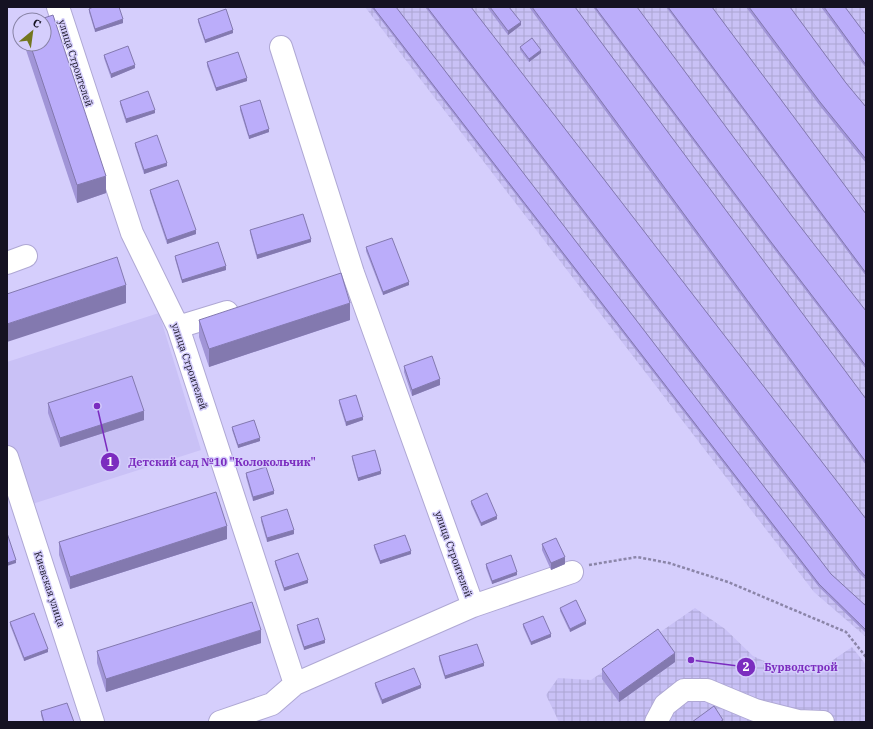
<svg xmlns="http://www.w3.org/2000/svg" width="873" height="729" font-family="'IBM Plex Serif',serif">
  <defs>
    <pattern id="industrial-grid" width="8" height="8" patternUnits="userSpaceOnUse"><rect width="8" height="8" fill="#c9c1f6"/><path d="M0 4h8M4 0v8" fill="none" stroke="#aca5d3"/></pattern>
  </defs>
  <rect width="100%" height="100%" fill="#d5cefc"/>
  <path fill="#c9c1f6" d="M159 313 201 450 26 506 7 451V362Z"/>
  <path fill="url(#industrial-grid)" d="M365 7H866V637L814 592Z
    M695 608 725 629 753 656 773 665H793L817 671 852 647 866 665V722H559L546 695 558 678 591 680Z"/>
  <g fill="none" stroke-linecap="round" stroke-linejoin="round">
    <defs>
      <path id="minor" d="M58 7 132 233 178 327 295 684
        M281 47 353 273 473 606 572 572
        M7 263 26 256
        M178 327 227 312
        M7 457 93 722
        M220 722 272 704 295 684 473 606
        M656 722 665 705 684 690H707L755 710 798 721 823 722"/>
    </defs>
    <use href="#minor" stroke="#afa8d4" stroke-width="24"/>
    <path stroke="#8b85a8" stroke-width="2.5" stroke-dasharray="3 2" stroke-linecap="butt" d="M589 565 637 557 669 563 728 582 846 632 866 657"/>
    <use href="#minor" stroke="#fff" stroke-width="22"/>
  </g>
  <path fill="#a195d7" d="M371 7H396L831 574 866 606V633L819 587Z
    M425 7H471L866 519V580L859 573Z
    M487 7H509L521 25 508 35Z
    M529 7H575L866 399V465Z
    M593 7H637L792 216 866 311V369L768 241Z
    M666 7H712L866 214V276Z
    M746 7H790L846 83 866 107V163L820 106Z
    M821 7H845L866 35V68Z
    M89 9 123 23 95 32 89 12Z
    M198 19 233 33 205 43 198 22Z
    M24 44H44L106 193 77 203Z
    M520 47 541 53 529 62 520 50Z
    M104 55 135 68 111 78 104 58Z
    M207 62 247 81 216 91 207 66Z
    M120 101 155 113 126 123 120 104Z
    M240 106 269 132 249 139 240 110Z
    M135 143 167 166 144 174 135 146Z
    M150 190 196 234 167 244 150 193Z
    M250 230 311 242 257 259 250 233Z
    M366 247 409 285 383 295 366 251Z
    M175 256 226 270 182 283 175 259Z
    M199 320H350L209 367 199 337Z
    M404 366 440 385 412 396 404 372Z
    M339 400 363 420 346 426 339 403Z
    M48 403 144 420 60 447 48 413Z
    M232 427 260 441 238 448 232 430Z
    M352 456 381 474 358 481 352 459Z
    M246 473 274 494 253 501 246 477Z
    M471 501 497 519 481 526 471 504Z
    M261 517 294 534 267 542 261 521Z
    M227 539 70 589 59 555V542Z
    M542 544 565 564 551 570 542 550Z
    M374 545 411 554 380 564 374 548Z
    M275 561 308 583 284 591 275 564Z
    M486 564 517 575 492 584 486 568Z
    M560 608 586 624 570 632 560 611Z
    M10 622 48 652 24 661 10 625Z
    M523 624 551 637 531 645 523 627Z
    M297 625 325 643 304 650 297 629Z
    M261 643 106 692 97 663V651Z
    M439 656 484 666 445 679 439 660Z
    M675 662 619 702 602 679V669Z
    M375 683 421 688 382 704 375 686Z
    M41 711 74 722H43L41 715Z"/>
  <path fill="#8379af" d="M123 19V23L95 32V29Z
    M521 22V25L508 35V31Z
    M233 30V33L205 43V40Z
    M541 50V53L529 62V59Z
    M135 65V68L111 78V74Z
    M247 78V81L216 91V88Z
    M155 110V113L126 123V119Z
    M269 129V132L249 139V136Z
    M167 163V166L144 174V170Z
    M106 176V193L77 203V185Z
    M196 230V234L167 244V240Z
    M311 239V242L257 259V255Z
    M226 266V270L182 283V280Z
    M409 282V285L383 295V292Z
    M126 285V303L7 342V324Z
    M350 303V320L209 367V349Z
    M440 379V385L412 396V390Z
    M144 411V420L60 447V438Z
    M363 417V420L346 426V422Z
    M260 438V441L238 448V445Z
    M381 471V474L358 481V478Z
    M274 491V494L253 501V497Z
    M497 516V519L481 526V523Z
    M227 526V539L70 589V577Z
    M294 530V534L267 542V538Z
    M411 551V554L380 564V561Z
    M565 557V564L551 570V563Z
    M16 560V563L7 566V563Z
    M517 572V575L492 584V581Z
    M308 580V583L284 591V588Z
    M586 621V624L570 632V629Z
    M261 630V643L106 692V679Z
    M551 634V637L531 645V642Z
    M325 640V643L304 650V647Z
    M48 649V652L24 661V658Z
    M675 653V662L619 702V693Z
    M484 663V666L445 679V676Z
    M421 685V688L382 704V700Z"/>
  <path fill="#bbadfa" stroke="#8379af" d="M93 7H119L123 19 95 29 89 9Z
    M373 7H396L831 574 866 606V630L819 584Z
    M427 7H471L866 519V577L859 569Z
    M490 7H509L521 22 508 31Z
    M532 7H575L866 399V462Z
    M595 7H637L792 216 866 311V366L768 238Z
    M668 7H712L866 214V273Z
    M749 7H790L846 83 866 107V159L820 102Z
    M824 7H845L866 35V65Z
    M226 9 233 30 205 40 198 19Z
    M53 15 106 176 77 185 30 44H44V20H38Z
    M532 38 541 50 529 59 520 47Z
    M128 46 135 65 111 74 104 55Z
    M238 52 247 78 216 88 207 62Z
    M148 91 155 110 126 119 120 101Z
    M260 100 269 129 249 136 240 106Z
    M157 135 167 163 144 170 135 143Z
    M178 180 196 230 167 240 150 190Z
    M303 214 311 239 257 255 250 230Z
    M392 238 409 282 383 292 366 247Z
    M218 242 226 266 182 280 175 256Z
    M117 257 126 285 7 324V294Z
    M341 273 350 303 209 349 199 320Z
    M432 356 440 379 412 390 404 366Z
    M132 376 144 411 60 438 48 403Z
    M356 395 363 417 346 422 339 400Z
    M254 420 260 438 238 445 232 427Z
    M375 450 381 471 358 478 352 456Z
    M266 467 274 491 253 497 246 473Z
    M216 492 227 526 70 577 59 542Z
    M487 493 497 516 481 523 471 501Z
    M287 509 294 530 267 538 261 517Z
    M7 533 16 560 7 563Z
    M405 535 411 551 380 561 374 545Z
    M556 538 565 557 551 563 542 544Z
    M298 553 308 580 284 588 275 561Z
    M511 555 517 572 492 581 486 564Z
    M576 600 586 621 570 629 560 608Z
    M252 602 261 630 106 679 97 651Z
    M34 613 48 649 24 658 10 622Z
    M543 616 551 634 531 642 523 624Z
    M318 618 325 640 304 647 297 625Z
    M658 629 675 653 619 693 602 669Z
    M477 644 484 663 445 676 439 656Z
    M414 668 421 685 382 700 375 683Z
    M67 703 74 722H44L41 711Z
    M714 706 723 720 720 722H692Z"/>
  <g text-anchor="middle" stroke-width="3" stroke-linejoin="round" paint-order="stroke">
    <g font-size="10" fill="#151222" stroke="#d5cefc">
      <text transform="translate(76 63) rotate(72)" y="4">улица Строителей</text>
      <text transform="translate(190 366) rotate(71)" y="4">улица Строителей</text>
      <text transform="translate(454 554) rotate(70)" y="4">улица Строителей</text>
      <text transform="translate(50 589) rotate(72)" y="4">Киевская улица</text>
    </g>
  </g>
  <path fill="none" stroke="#7b2cbf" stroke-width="1.5" d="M97 406L110 462M691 660L746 667"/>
  <g fill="#7b2cbf" stroke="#d5cefc" stroke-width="1.5">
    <circle cx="97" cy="406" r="4"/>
    <circle cx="691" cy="660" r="4"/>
    <circle cx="110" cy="462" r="10"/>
    <circle cx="746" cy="667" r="10"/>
  </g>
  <g font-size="12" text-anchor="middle" font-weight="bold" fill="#fff">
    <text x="110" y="466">1</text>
    <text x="746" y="671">2</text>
  </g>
  <g font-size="11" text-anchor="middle" font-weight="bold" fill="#7b2cbf" stroke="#d5cefc" stroke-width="3" stroke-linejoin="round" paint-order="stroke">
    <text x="222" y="466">Детский сад №10 "Колокольчик"</text>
    <text x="801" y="671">Бурводстрой</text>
  </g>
  <rect width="873" height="729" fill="none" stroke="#151222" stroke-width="16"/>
  <g transform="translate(32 32) rotate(29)"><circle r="19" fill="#d5cefc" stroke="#8883a5"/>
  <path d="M0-3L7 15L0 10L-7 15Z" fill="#73761e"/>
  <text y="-6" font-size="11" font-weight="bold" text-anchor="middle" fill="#151222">С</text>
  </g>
</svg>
